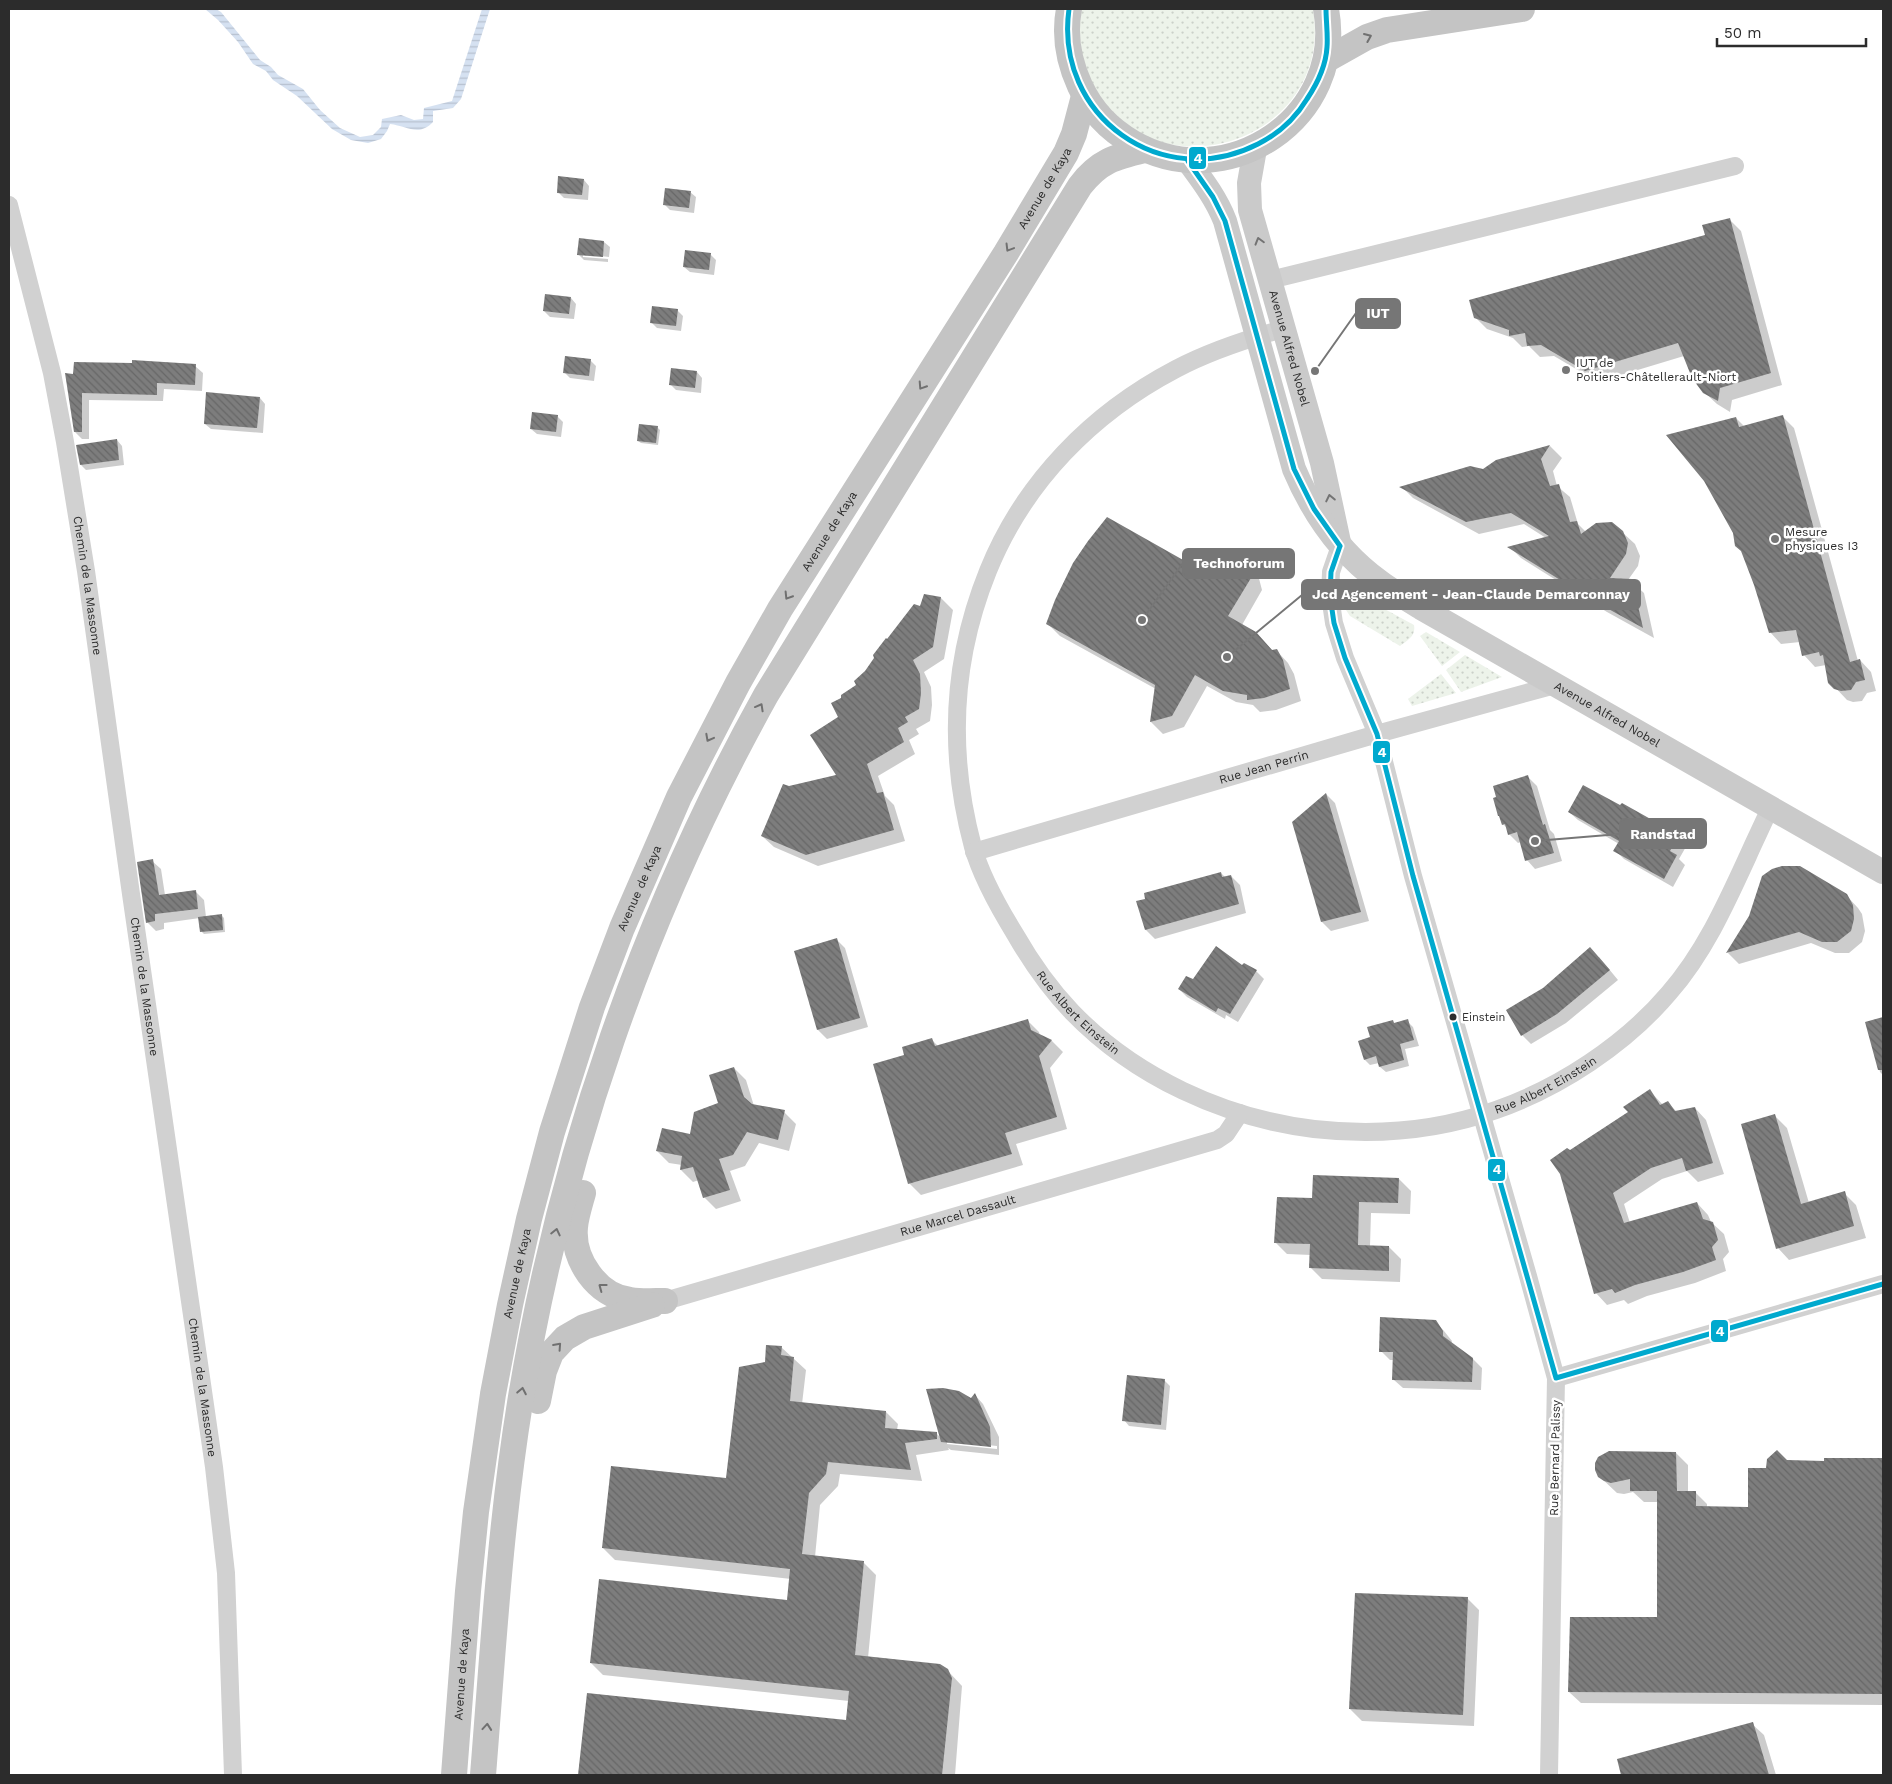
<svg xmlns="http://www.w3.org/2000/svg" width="1892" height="1784" font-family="'Work Sans',sans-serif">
  <defs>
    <pattern id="grass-dots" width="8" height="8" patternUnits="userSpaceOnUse" patternTransform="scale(1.25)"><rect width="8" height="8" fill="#edf3ea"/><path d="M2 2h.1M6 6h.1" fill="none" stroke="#cbd0c9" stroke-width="1.8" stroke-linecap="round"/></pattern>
    <pattern id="water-rules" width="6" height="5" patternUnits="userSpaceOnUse" patternTransform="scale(1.25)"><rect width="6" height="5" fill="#d5e1f1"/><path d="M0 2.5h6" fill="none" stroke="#b7c1cf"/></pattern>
    <pattern id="building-back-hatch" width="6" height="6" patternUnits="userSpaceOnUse" patternTransform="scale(1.25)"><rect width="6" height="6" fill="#7d7d7d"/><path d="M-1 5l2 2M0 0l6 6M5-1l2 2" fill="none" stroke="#676767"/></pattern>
  </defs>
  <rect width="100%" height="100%" fill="#fff"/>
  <path fill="url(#grass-dots)" d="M1082 9H1313C1336 145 1144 203 1089 76 1081 56 1076 30 1082 9Z
    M1357 594 1414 625C1416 636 1408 640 1400 646L1350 616 1344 607C1346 599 1349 596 1357 594Z
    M1426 632 1460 652 1442 666 1420 636Z
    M1465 655 1502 677 1461 692 1446 670Z
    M1441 674 1456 693 1412 706 1408 699Z"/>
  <path fill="url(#water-rules)" d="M205 9H216L221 12 260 60 271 67 278 75 303 89 320 110 340 128 360 137 373 135 381 127 382 119 401 115 414 120 423 119 424 108 452 101 482 9H490L461 99 453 108 433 111V122C419 137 407 126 390 124L387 131 381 139 368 143 351 140 332 129 297 96 273 80 266 71 253 64 238 42 218 20Z"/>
  <path fill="#0003" fill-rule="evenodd" d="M584 180 589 186 588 200 564 198 558 192Z
    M690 192 696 197 694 213 670 210 664 204Z
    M1729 219 1741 231 1782 385 1732 400 1730 412 1717 404 1704 392 1684 356 1598 382 1554 356 1540 357 1529 346 1522 347 1513 338 1487 329 1475 317 1706 236Z
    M604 242 610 247 609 257 583 254V257L608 259V262L584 260 578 254Z
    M710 254 716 260 714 275 690 272 684 267Z
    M571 298 576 304 574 319 550 317 544 311Z
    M677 310 683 316 681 331 657 328 651 322Z
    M590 360 596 366 594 381 570 378 564 372Z
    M195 366 203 373 202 391 164 389 163 401 89 400V439H82L75 432 74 375Z
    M697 372 702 378 701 393 676 390 671 385Z
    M260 398 265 404 263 433 211 429 205 424Z
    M557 416 563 422 561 437 537 434 531 429Z
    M1783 417 1794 428 1858 661 1860 660 1871 672 1876 691 1867 693 1862 701 1853 702 1847 700 1830 682 1826 665 1815 667 1804 655 1800 642 1781 644 1770 632 1736 418 1745 427Z
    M657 427 660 430 658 445 641 443 638 441Z
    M117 440 122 446 124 465 86 470 81 465Z
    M1550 446 1562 458 1553 471 1557 486 1570 497 1578 524 1586 532H1622L1635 544 1640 556 1638 566 1628 580 1631 581 1644 593 1654 638 1607 612 1521 558 1510 547 1546 538 1524 524 1479 534 1413 498 1402 487 1483 471 1496 461Z
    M1245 555 1256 567 1262 590 1242 625 1256 633 1273 651 1276 650 1288 663 1294 674 1301 701 1276 710 1260 712 1253 705 1236 702 1207 686 1184 727 1163 734 1151 722 1156 689 1060 636 1048 624 1215 580Z
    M924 595 941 598 953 610 944 659 924 672 931 687 932 705 930 721 916 729 919 734 909 740 915 754 878 776 885 796 894 805 905 841 818 866 774 847 762 836 789 787 838 775 839 717 842 699 857 685 887 640 920 608Z
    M1528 777 1537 786 1550 830 1554 834 1562 861 1535 869 1527 860 1521 842 1518 843 1509 834 1507 828 1503 824Z
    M1326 794 1335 803 1369 921 1331 931 1322 922 1294 822Z
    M1569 812 1678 836 1687 845 1679 859 1685 865 1673 887 1624 859 1615 850 1619 844 1578 820Z
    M152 861 161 869 165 895 195 891 204 900 206 917 222 916 224 918 225 932 204 934 201 931 200 918 164 923V929L156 931 147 922Z
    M1221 873 1226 878 1231 876 1240 885 1246 913 1155 939 1146 930 1138 902Z
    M1846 895 1858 908 1862 914 1865 931 1862 942 1849 953H1835L1811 943 1739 964 1728 953 1750 916Z
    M836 939 845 948 868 1027 827 1039 818 1030 795 951Z
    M1599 957 1618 980 1566 1023 1531 1044 1522 1035Z
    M1242 966 1256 971 1264 979 1238 1022 1226 1015 1225 1019 1187 997 1179 989 1194 981Z
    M1883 1018V1075L1880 1072 1867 1023Z
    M1028 1021 1039 1032 1040 1036 1052 1041 1063 1052 1050 1068 1067 1129 1016 1144 1023 1165 921 1195 909 1183 906 1056 932 1040 938 1046Z
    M1392 1021 1395 1024 1407 1021 1413 1027 1419 1046 1405 1049 1409 1066 1386 1072 1380 1067 1379 1063 1370 1065 1365 1060 1359 1041 1371 1037Z
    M734 1068 746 1080 754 1106 784 1112 796 1124 789 1151 759 1143 745 1166 730 1171 741 1201 716 1209 704 1197 699 1180 693 1182 681 1170 682 1165 669 1163 657 1151 691 1135 719 1104Z
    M1650 1091 1663 1105 1668 1103 1677 1112 1695 1108 1706 1120 1724 1174 1698 1182 1687 1171 1662 1179 1624 1204 1630 1223 1697 1203 1708 1215 1711 1222 1724 1234 1729 1252 1723 1259 1726 1271 1695 1283 1647 1296 1628 1304 1624 1300 1607 1305 1596 1293 1570 1152 1630 1112Z
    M1775 1116 1787 1128 1809 1203 1844 1193 1856 1205 1866 1238 1789 1260 1778 1248Z
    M1399 1179 1411 1191 1410 1214 1371 1213 1370 1246 1389 1247 1401 1259 1400 1282 1322 1279 1310 1267 1311 1255 1287 1254 1276 1243 1313 1200Z
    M1435 1321 1444 1331 1452 1341 1451 1344 1473 1359 1482 1368 1481 1390 1403 1388 1394 1380V1360H1390L1381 1351Z
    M781 1347 806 1370 802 1404 886 1412 898 1424 897 1430 936 1433 941 1438 975 1395 983 1404 999 1437V1455L951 1450 948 1448 949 1450 916 1455 922 1481 840 1474 838 1486 820 1505 815 1557 864 1563 876 1575 868 1658 947 1670 962 1686 955 1775H579L588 1694 847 1721 849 1701 603 1675 591 1663 788 1601 791 1579 615 1560 603 1548 727 1480 766 1363ZM947 1441 997 1446V1449L947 1444Z
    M1164 1380 1170 1386 1166 1430 1129 1426 1124 1420Z
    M1676 1453 1688 1465V1492H1695L1707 1504V1508H1749L1767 1469 1787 1461 1825 1463V1459H1883V1705L1581 1703 1569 1692 1658 1619V1502H1644L1633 1492 1624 1494 1617 1493 1599 1476Z
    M1467 1598 1479 1610 1474 1726 1362 1721 1350 1709Z
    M1752 1724 1764 1735 1776 1775H1623L1618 1760Z"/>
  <path fill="url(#building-back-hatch)" d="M558 176 584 179 582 195 557 193Z
    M665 188 691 191 689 208 663 205Z
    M1730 218 1771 373 1720 388 1718 401 1703 393 1692 378 1678 343 1585 371 1541 345 1527 346 1525 333 1509 336V330L1474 318 1469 300 1705 235 1702 225Z
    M579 238 604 241 603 257 577 255Z
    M685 250 711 253 709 270 683 267Z
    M545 294 571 297 569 314 543 311Z
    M652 306 678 309 676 326 650 323Z
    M565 356 591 359 589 376 563 373Z
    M132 360 196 364 195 385 157 383V395L82 393V432H74L65 373 73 374 74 362 132 363Z
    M671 368 697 371 695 388 669 385Z
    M206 392 260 397 257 428 204 424Z
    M532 412 558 415 556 432 530 429Z
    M1783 415 1850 662 1860 659 1865 680 1856 682 1851 690 1841 691 1834 689 1828 683 1823 655 1820 656 1819 652 1802 656 1796 630 1769 633 1754 585 1741 551 1735 546 1733 533 1704 481 1666 435 1736 417 1739 427Z
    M639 424 658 426 656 443 637 441Z
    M117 439 119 460 80 465 76 445Z
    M1550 445 1541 459 1550 486 1559 484 1570 522 1577 521 1581 534 1596 523 1612 522 1623 531 1628 543 1626 554 1610 578 1632 579 1643 628 1594 601 1507 547 1549 536 1511 513 1466 522 1399 487 1470 466 1483 469 1496 460Z
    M1107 517 1215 578 1245 554 1251 578 1228 616 1256 632 1272 650 1277 649 1283 660 1290 689 1264 698 1247 700V695L1223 691 1195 675 1172 716 1150 722 1155 685 1046 624 1055 600 1073 563 1088 541Z
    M924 594 941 597 933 647 913 660 920 674 921 693 919 709 905 717 908 722 898 728 904 742 867 764 877 793 883 792 894 830 806 855 761 836 783 784 789 786 836 775 810 735 838 717 831 703 841 698V695L856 685 854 681 865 671 874 658 873 655 886 638 887 639 914 604 920 606Z
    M1528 775 1543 825 1545 824 1554 853 1525 861 1517 832 1508 835 1505 824 1502 825 1499 816H1498L1493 798 1496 797 1493 786Z
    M1583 785 1620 805 1622 803 1679 835 1670 851 1677 855 1664 879 1613 851 1619 841 1568 812Z
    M1326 793 1361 912 1321 922 1292 822Z
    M153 859 159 895 196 890 198 909 155 914V921L146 923 137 862Z
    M1782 866H1800L1847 894 1853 905 1854 919 1851 931 1837 942H1822L1799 932 1726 953 1749 916 1762 876 1772 869Z
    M1221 872 1222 877 1231 875 1239 904 1145 930 1136 901 1145 899 1144 893Z
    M222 914 223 930 200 932 198 917Z
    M837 938 860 1018 817 1030 794 951Z
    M1216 946 1242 965 1244 963 1257 970 1230 1014 1218 1008 1216 1012 1178 989 1186 976 1193 979Z
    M1590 947 1610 970 1557 1014 1521 1036 1506 1010 1543 988Z
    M1883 1017V1070H1878L1865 1022Z
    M1028 1019 1031 1030 1052 1040 1039 1056 1057 1117 1005 1133 1012 1154 908 1184 873 1064 904 1055 902 1047 932 1038 935 1046Z
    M1408 1019 1414 1040 1400 1044 1404 1060 1379 1067 1376 1056 1364 1060 1358 1041 1370 1037 1367 1027 1393 1020 1394 1023Z
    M734 1067 744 1097 752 1104 785 1110 778 1140 747 1132 733 1155 719 1159 730 1190 703 1198 693 1167 680 1170 682 1156 656 1151 662 1128 690 1134 694 1112 718 1103 709 1075Z
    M1650 1089 1660 1105 1668 1101 1675 1111 1695 1107 1713 1163 1686 1171 1682 1158 1651 1168 1613 1193 1624 1223 1697 1202 1703 1219 1713 1222 1718 1240 1712 1247 1716 1260 1683 1272 1635 1285 1615 1293 1612 1289 1594 1294 1560 1174 1550 1160 1567 1148 1570 1150 1628 1112 1623 1107Z
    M1775 1114 1801 1204 1845 1191 1854 1226 1776 1249 1741 1124Z
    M1313 1175 1399 1178 1398 1203 1359 1202 1358 1245 1389 1246V1271L1309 1268 1310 1244 1274 1243 1277 1197 1312 1198Z
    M1380 1317 1436 1320 1443 1331V1336L1473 1358 1472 1382 1392 1380 1393 1352H1379Z
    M766 1345 782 1346 781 1355 794 1357 790 1401 886 1411 885 1428 937 1432V1439L905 1443 911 1470 828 1462 826 1474 809 1493 802 1554 864 1561 855 1655 940 1664 948 1669 952 1678 942 1775H578L587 1693 846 1720 849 1691 590 1663 599 1579 787 1600 790 1569 602 1548 611 1466 726 1478 739 1367 765 1362Z
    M1127 1375 1165 1379 1161 1425 1122 1421Z
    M943 1388 959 1391 971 1398 975 1393 990 1427 991 1447 941 1442 926 1389Z
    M1777 1450 1787 1460 1824 1461V1458H1883V1694L1568 1692 1570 1617H1657V1491H1630V1479L1611 1483 1604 1481 1598 1477 1595 1470V1463L1598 1457 1609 1451 1676 1452 1677 1491H1696V1506L1748 1507V1468H1766L1767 1459Z
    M1355 1593 1468 1597 1463 1715 1349 1709Z
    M1753 1722 1769 1775H1621L1617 1759Z"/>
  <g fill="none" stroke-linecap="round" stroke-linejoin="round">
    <g stroke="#d1d1d1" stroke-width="18">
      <path id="s1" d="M9 205 52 373 65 442 86 571 131 894 214 1467 226 1573 233 1775"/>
      <path d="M1270 280 1735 166"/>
      <path id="s2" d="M1283 329C1247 339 1210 351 1176 369 1092 413 1024 482 988 571 952 660 948 754 973 847 981 876 999 908 1015 934 1031 962 1050 989 1072 1012 1135 1077 1224 1118 1314 1129 1376 1136 1437 1131 1496 1110 1559 1088 1625 1045 1669 993 1704 953 1726 904 1748 856 1755 840 1763 824 1770 808"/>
      <path d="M1340 546 1331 572 1330 596 1334 623 1345 658 1377 734 1413 876 1528 1276 1556 1378 1549 1775"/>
      <path id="s3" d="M974 852 1377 734 1555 685"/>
      <path id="s4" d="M665 1301 1217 1140 1226 1134 1240 1113"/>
      <path d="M1556 1378 1883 1284"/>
    </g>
    <g stroke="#cacaca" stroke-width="24">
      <path id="s5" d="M1255 149 1249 183 1250 210 1322 463 1339 542"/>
      <path id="s6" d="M1188 161C1202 180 1216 198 1225 221L1294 469C1313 514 1339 552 1379 581 1392 591 1407 599 1421 608L1883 872"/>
    </g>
    <g stroke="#c4c4c4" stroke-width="26">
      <path d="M1069 9C1064 35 1069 62 1080 86 1091 110 1110 130 1133 143 1228 197 1346 117 1326 9"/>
      <path d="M1326 60 1367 37 1387 30 1522 9"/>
      <path d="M583 1193C580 1204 576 1216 575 1227 572 1259 597 1296 630 1300 641 1302 654 1301 665 1301"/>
      <path d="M538 1401 544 1371 551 1353 565 1338 584 1327 652 1305"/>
      <path id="s7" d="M454 1775 468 1591 476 1512 493 1394 510 1305 529 1219 552 1132 592 1007 622 928 679 797 738 683 780 609 1006 253 1066 153 1074 134 1084 96"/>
      <path d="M483 1775C493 1651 500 1526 520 1403 560 1156 644 914 766 695L1080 186C1099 161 1115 157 1144 150"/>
    </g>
    <defs>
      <path id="bus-1" d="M1069 9C1054 116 1162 193 1258 144 1278 134 1295 119 1307 99 1317 84 1326 65 1327 47 1328 35 1326 21 1326 9
        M1188 161 1213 197 1225 221 1294 469 1314 509 1340 546
        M1340 546 1331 572 1330 596 1334 623 1345 658 1377 734 1413 876 1556 1378
        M1556 1378 1883 1284"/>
    </defs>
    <use href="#bus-1" stroke="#fff" stroke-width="9"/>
    <use href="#bus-1" stroke="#00a9ce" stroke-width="5"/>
  </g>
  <defs><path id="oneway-chevron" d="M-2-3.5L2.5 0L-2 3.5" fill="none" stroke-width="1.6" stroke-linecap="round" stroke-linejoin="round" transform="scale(1.25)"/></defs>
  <g stroke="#707070">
    <use href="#oneway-chevron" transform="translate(1368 37) rotate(-23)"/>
    <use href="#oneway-chevron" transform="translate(1009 248) rotate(121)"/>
    <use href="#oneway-chevron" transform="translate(922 386) rotate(123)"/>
    <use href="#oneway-chevron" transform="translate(788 596) rotate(122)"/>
    <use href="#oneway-chevron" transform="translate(760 707) rotate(-61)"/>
    <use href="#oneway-chevron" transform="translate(709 738) rotate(118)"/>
    <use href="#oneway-chevron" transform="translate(556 1232) rotate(-77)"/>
    <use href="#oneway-chevron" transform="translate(602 1287) rotate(-143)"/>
    <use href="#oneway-chevron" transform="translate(558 1346) rotate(-48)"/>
    <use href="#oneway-chevron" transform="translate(522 1391) rotate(-79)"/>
    <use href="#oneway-chevron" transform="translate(487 1727) rotate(-85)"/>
  </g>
  <g stroke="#737373">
    <use href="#oneway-chevron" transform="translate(1259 241) rotate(-106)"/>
    <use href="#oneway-chevron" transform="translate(1330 498) rotate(-102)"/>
  </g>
  <g fill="#767676" stroke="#fff" stroke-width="2">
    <circle cx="1566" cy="370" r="5"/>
    <circle cx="1775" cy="539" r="5"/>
  </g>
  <circle fill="#2c2c2c" stroke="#fff" stroke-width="2" cx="1453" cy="1017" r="4.5"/>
  <g text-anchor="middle" stroke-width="5" stroke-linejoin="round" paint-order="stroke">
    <g font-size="11" fill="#2c2c2c" stroke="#fff" text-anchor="start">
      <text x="1462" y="1021">Einstein</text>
    </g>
    <g font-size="12" fill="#2c2c2c" stroke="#fff">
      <text dy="4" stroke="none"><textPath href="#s7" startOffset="1721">Avenue de Kaya</textPath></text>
      <text dy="4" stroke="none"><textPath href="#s5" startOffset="205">Avenue Alfred Nobel</textPath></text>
      <text dy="4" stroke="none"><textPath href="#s7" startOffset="1316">Avenue de Kaya</textPath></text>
      <text dy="4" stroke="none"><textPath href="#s1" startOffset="389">Chemin de la Massonne</textPath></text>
      <text dy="4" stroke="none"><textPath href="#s6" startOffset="735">Avenue Alfred Nobel</textPath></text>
      <text dy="4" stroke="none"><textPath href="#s3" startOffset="302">Rue Jean Perrin</textPath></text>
      <text dy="4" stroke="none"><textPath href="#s7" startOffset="911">Avenue de Kaya</textPath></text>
      <text dy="4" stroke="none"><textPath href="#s1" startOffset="794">Chemin de la Massonne</textPath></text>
      <text dy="4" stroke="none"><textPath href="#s2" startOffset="876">Rue Albert Einstein</textPath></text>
      <text dy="4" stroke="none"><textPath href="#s2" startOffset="1385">Rue Albert Einstein</textPath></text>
      <text dy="4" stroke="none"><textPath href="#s4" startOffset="305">Rue Marcel Dassault</textPath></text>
      <text dy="4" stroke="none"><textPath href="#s7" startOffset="506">Avenue de Kaya</textPath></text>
      <text dy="4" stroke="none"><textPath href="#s1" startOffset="1199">Chemin de la Massonne</textPath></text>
      <text transform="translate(1555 1458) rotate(-89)" y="4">Rue Bernard Palissy</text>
      <text dy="4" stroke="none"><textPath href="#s7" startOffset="101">Avenue de Kaya</textPath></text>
    </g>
    <g font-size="12" fill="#2c2c2c" stroke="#fff" text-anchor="start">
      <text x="1576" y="367">IUT de<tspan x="1576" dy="14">Poitiers-Châtellerault-Niort</tspan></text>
      <text x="1785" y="536">Mesure<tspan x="1785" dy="14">physiques I3</tspan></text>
    </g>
  </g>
  <path fill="none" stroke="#767676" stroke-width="2" d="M1315 371L1356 313M1142 620L1183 563M1227 657L1302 595M1535 841L1620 834"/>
  <g fill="#767676" stroke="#fff" stroke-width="2">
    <circle cx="1315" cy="371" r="5"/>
    <circle cx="1142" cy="620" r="5"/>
    <circle cx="1227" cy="657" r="5"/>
    <circle cx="1535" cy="841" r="5"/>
  </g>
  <g fill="#767676" stroke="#767676" stroke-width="2">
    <rect x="1356" y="299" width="44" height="29" rx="5"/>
    <rect x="1183" y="549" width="111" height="29" rx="5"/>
    <rect x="1302" y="580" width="338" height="29" rx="5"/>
    <rect x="1620" y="819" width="86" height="29" rx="5"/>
  </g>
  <g font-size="14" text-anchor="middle" font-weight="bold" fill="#fff">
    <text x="1378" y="318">IUT</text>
    <text x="1239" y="568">Technoforum</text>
    <text x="1471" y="599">Jcd Agencement - Jean-Claude Demarconnay</text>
    <text x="1663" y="839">Randstad</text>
  </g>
  <g stroke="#fff" stroke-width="2">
    <rect x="1188" y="146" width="19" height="24" rx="5" fill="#00a9ce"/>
    <rect x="1372" y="740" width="19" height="24" rx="5" fill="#00a9ce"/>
    <rect x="1487" y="1158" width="19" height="24" rx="5" fill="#00a9ce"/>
    <rect x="1710" y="1319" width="19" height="24" rx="5" fill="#00a9ce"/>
  </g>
  <g font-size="14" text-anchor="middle" font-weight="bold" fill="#fff">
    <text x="1198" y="163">4</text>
    <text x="1382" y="757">4</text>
    <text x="1497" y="1174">4</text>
    <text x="1720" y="1336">4</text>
  </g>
  <rect width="1892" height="1784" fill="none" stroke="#2c2c2c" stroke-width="20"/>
  <path d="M1717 38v8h149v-8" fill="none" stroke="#2c2c2c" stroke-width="2.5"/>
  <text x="1724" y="38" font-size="15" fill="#2c2c2c" stroke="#ffffff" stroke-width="4" paint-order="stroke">50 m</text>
</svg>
